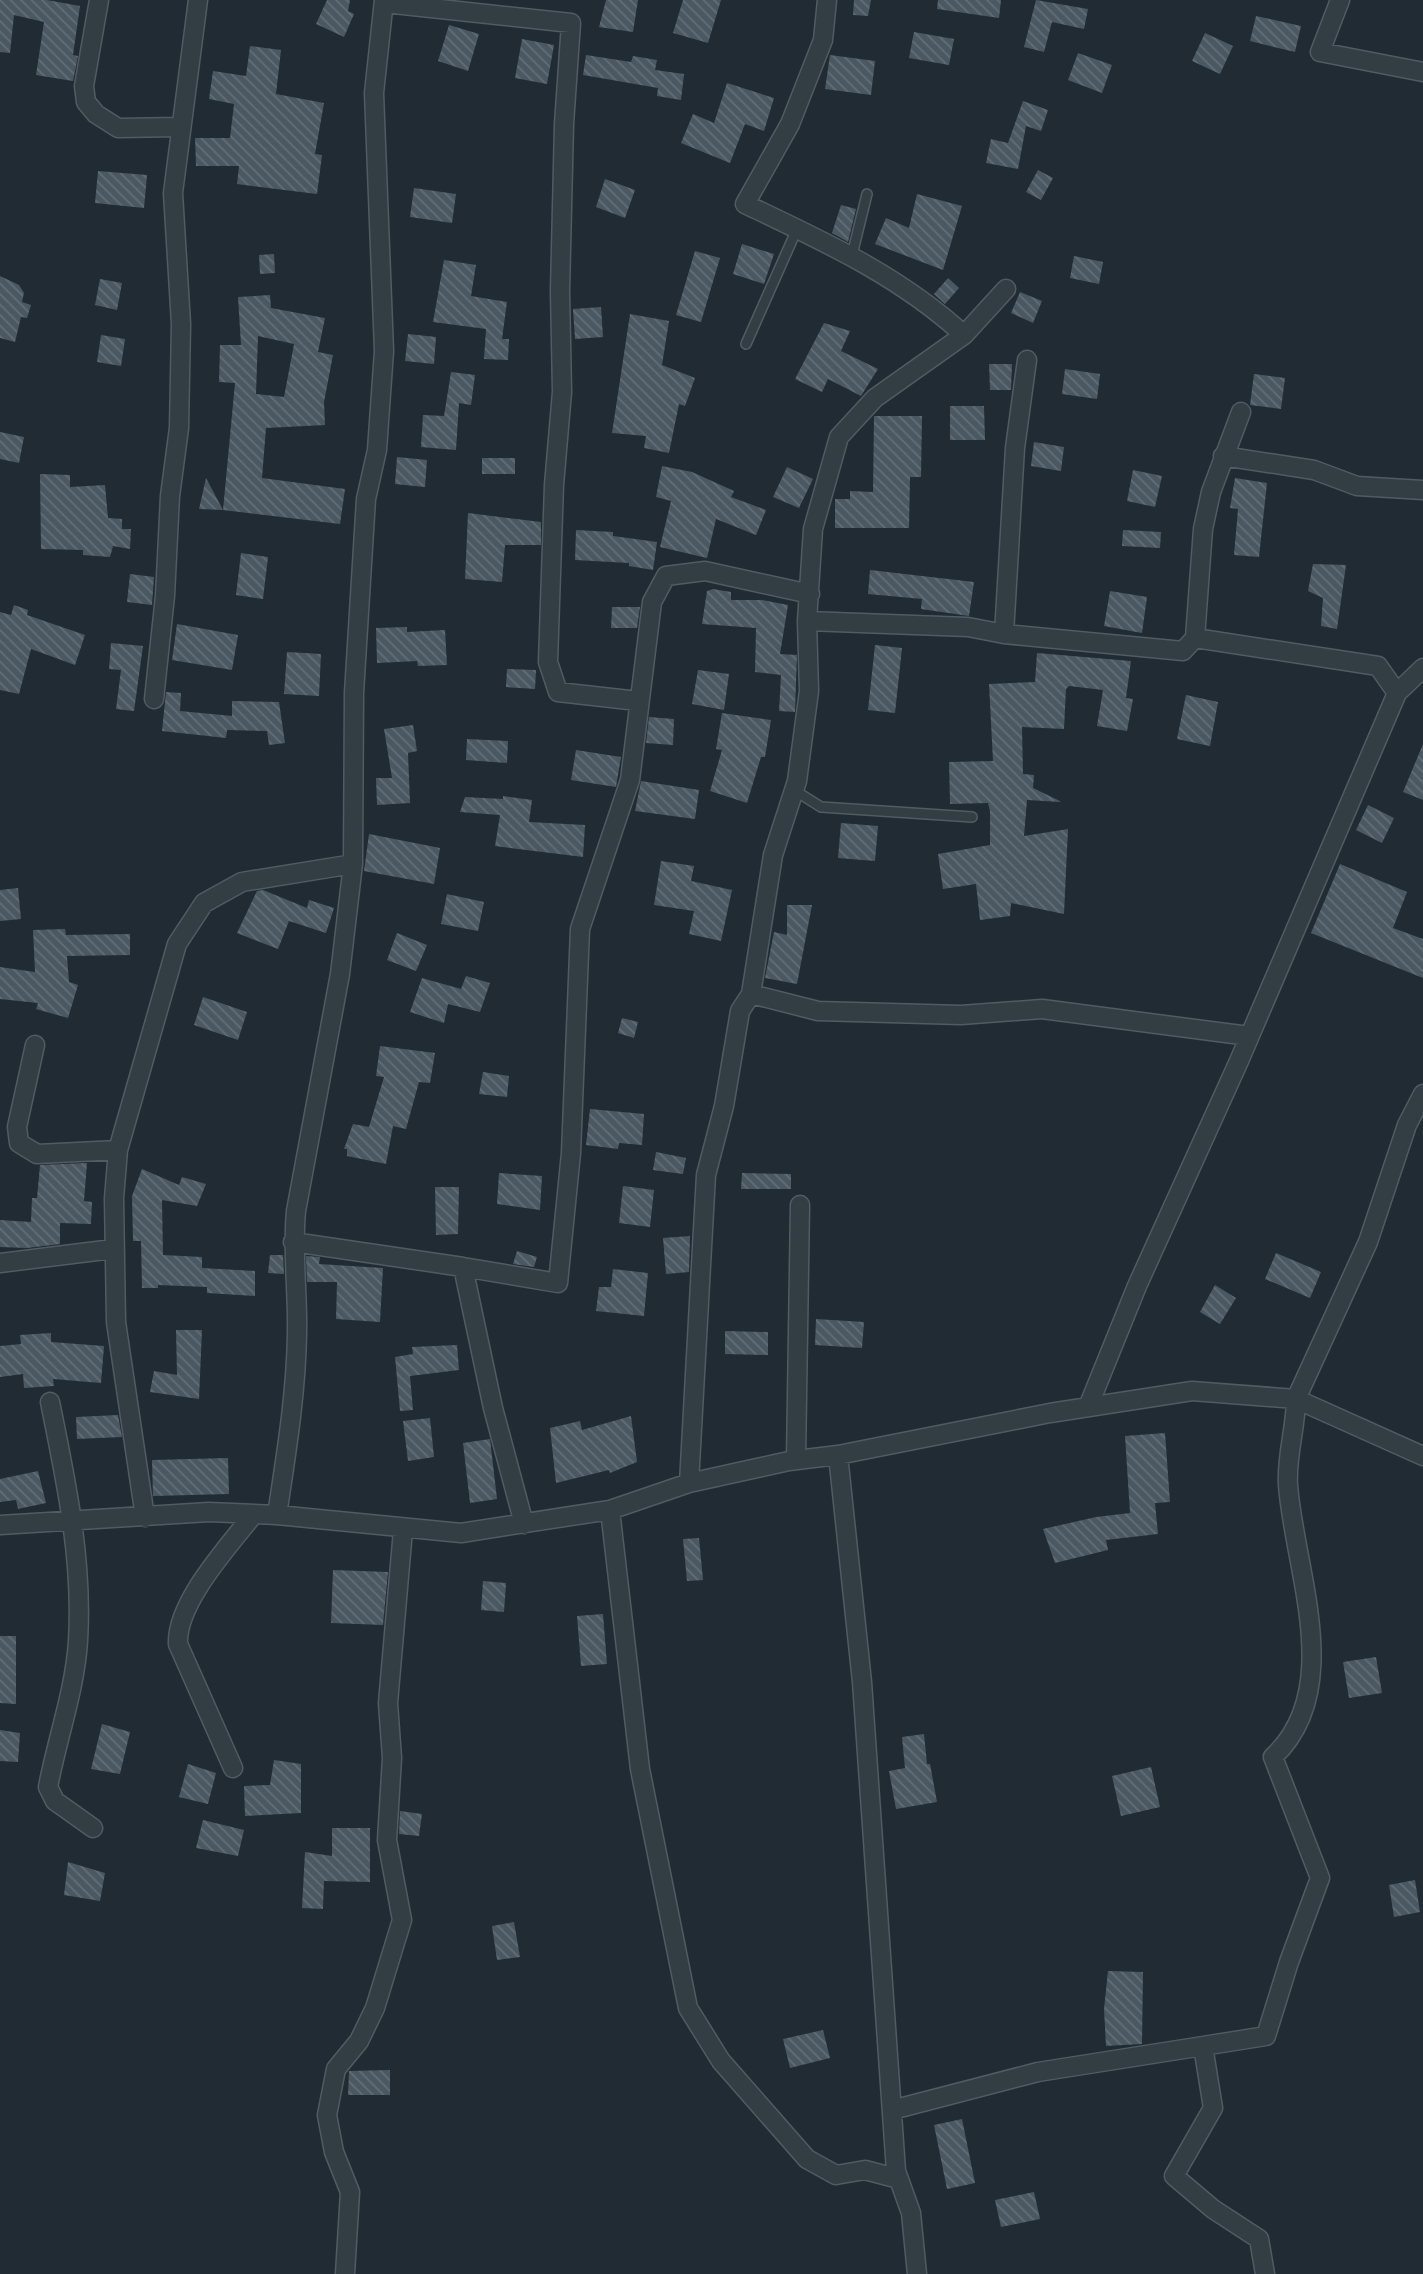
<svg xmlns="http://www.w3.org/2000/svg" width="1423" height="2274" font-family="Poppins,sans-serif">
  <defs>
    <pattern id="building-back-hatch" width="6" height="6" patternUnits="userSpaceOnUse" patternTransform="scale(1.75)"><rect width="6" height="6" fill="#4b5862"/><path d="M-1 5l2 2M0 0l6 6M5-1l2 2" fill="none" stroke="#626e77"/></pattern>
  </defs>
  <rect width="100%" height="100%" fill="#202b33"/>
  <path fill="url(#building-back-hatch)" fill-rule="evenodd" d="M0 0H47L80 6 73 55 78 56 73 81 36 75 44 22 14 15 10 53 0 52Z
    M327 0H350L348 11 354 14 344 37 316 24Z
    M606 0H638L633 32 599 27Z
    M683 0H721L708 43 673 33Z
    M854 0H871L868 16 853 15Z
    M938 0H1001L999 18 937 9Z
    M1036 0 1088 9 1084 29 1052 22 1044 52 1024 47Z
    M1256 16 1301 26 1295 52 1250 41Z
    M449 25 479 34 468 71 438 61Z
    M914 32 954 39 949 65 909 58Z
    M1205 33 1233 46 1220 74 1192 61Z
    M522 39 554 45 547 84 515 78Z
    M250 46 281 50 276 94 324 103 315 154 322 155 317 194 237 184 239 166H196L195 138H230L234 104 209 99 213 71 246 76Z
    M1078 53 1112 65 1102 93 1068 80Z
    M586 55 631 62 633 56 657 60 655 70 684 74 681 100 657 96 658 88 583 75Z
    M830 55 875 61 871 95 825 89Z
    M727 83 774 98 764 131 745 124 730 163 681 143 693 114 714 123Z
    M1023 101 1048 110 1041 131 1026 126 1018 169 986 163 991 139 1008 143Z
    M1038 170 1053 178 1041 200 1026 192Z
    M98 171 147 175 144 208 95 203Z
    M605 179 635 190 625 218 596 207Z
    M414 188 456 194 452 223 410 217Z
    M917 194 962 206 943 270 875 244 886 218 909 228Z
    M841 205 856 209 848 242 832 233Z
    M742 244 774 254 764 284 733 274Z
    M695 251 720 258 701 322 676 315Z
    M274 254 275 273 260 274 259 255Z
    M1074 256 1103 262 1099 284 1070 278Z
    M444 260 476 265 471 296 507 302 502 339H509L508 360 484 359 486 329 433 322Z
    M0 276 19 285 24 293 22 302 31 305 27 318 21 317 15 342 0 338Z
    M948 278 959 288 945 304 934 294Z
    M100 279 122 283 117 310 95 305Z
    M1020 292 1042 301 1033 323 1011 313Z
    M270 295 271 308 325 318 318 352 333 355 324 402 325 425 266 428 262 478 345 489 340 524 223 510 235 383 219 382 220 345H241L238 297ZM258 336 294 344 284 397 256 394Z
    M601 307 603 337 575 339 573 309Z
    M630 314 669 321 662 365 695 378 685 406 679 404 669 453 644 448 646 436 612 433Z
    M824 323 850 331 841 351 878 369 861 396 828 379 822 392 795 379Z
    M408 334 436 337 434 364 405 361Z
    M101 335 125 339 121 366 97 362Z
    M989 364H1012L1011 390H990Z
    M1065 369 1100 374 1097 399 1062 394Z
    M451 372 475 375 471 405 459 403 456 450 421 447 423 415 444 416Z
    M1254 374 1285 378 1281 409 1250 405Z
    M950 406H984L985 440H950Z
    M874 416H922L921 477H910L909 528H835V499H850V491L873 492Z
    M0 432 24 437 19 463 0 459Z
    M1034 442 1064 447 1061 471 1031 466Z
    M397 457 427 460 425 487 395 484Z
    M482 458H515V474H482Z
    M662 466 692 472 734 491 731 497 766 510 756 535 716 519 707 558 660 547 671 501 656 497Z
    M787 467 813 479 799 508 773 497Z
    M1133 470 1162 476 1155 507 1127 501Z
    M40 474 70 475V487L105 485 108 518 122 519V529H131L130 549 113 546 110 557 83 555V550L41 549Z
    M206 478 223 510 199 509Z
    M1235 478 1267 483 1259 557 1234 555 1238 509 1230 508Z
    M468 513 541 522V545H505L502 582 465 579Z
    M576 530 613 532V536L657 542 653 570 629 566V563L575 560Z
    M1123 530 1161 532 1160 548 1122 546Z
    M241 553 268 557 263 599 236 595Z
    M1313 564 1346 565 1337 629 1321 626 1323 598 1308 591Z
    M870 570 974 582 969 616 921 609 922 599 868 594Z
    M130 574 154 577 152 605 127 602Z
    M713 589 731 592V600H762L788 605 780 654 797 655 795 712 779 711 781 675 755 672 756 628 702 624 707 591Z
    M1110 591 1147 597 1142 633 1104 626Z
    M14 605 28 610 27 615 85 635 75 665 31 649 19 694 0 690V612L11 615Z
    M612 607H640L637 628H611Z
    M177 624 238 635 232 670 172 660Z
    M407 627V632L445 630 447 665 418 666 417 661 377 663 376 628Z
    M111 643 143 646 134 711 116 709 121 670 109 669Z
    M875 645 902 648 895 713 868 710Z
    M287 652 321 654 319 696 284 694Z
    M1037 653 1131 661 1126 698 1133 699 1127 731 1097 726 1103 690 1069 686 1066 689 1064 729 1022 727 1023 774 1034 775 1033 788 1062 802 1027 800 1024 836 1068 829 1064 914 1011 903 1010 916 980 920 976 884 943 889 938 854 990 845V811L988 803 950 804 949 762 993 761 989 684 1035 682Z
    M507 669 536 670 535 689 506 687Z
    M698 670 729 674 724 710 692 704Z
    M166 692 181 693 180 711 232 716V701L279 702 285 743 269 745 267 731 227 730 226 738 162 731Z
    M1186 695 1218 702 1210 746 1177 739Z
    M722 713 771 720 765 757H761L747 803 710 791 722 750 716 749Z
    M649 717 674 719 673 745 646 743Z
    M413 725 417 751 408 753 410 803 377 805 376 778H392L384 729Z
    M467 739 508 741 507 763 466 760Z
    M1423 744V800L1403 792Z
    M576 750 621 757 616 787 571 780Z
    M641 781 699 790 695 819 635 811Z
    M503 796 532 800 529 822 585 825 583 857 495 846 500 815 460 812 465 797 503 799Z
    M1368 805 1394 818 1382 843 1356 830Z
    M841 823 878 826 875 861 838 858Z
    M369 834 440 848 434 884 364 871Z
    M661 861 694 866 691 881 732 890 721 941 689 934 694 911 654 905Z
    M1340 864 1407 892 1393 928 1423 939V978L1311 933Z
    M18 888 21 919 0 921V890Z
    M263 890 307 908 309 900 334 908 326 933 289 921 278 949 237 933 257 891Z
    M447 894 484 902 478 931 441 924Z
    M787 905H812L797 984 765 978 774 932 787 935Z
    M65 929 66 935 130 934V955L67 956 69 982 78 985 68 1018 36 1009 38 1003 0 999V967L35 972 33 930Z
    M397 933 427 945 416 971 387 960Z
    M466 976 490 983 480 1012 448 1004 444 1023 410 1012 422 978 461 989Z
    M203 997 247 1012 238 1040 194 1025Z
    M622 1018 638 1022 634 1038 618 1033Z
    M380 1046 435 1053 430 1083 419 1082 406 1129 393 1126 386 1164 347 1156V1149H344L353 1124 369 1127 384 1077 376 1076Z
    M483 1072 509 1076 507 1097 479 1094Z
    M590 1109 644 1114 642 1145 619 1143 618 1149 586 1145Z
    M656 1152 686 1158 683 1174 653 1170Z
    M87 1163 84 1201 92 1202 91 1224 60 1223V1244L27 1248 0 1247V1220L31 1222 32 1198H37L40 1165Z
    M142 1169 179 1185 182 1177 206 1184 197 1206 162 1200 163 1255 202 1257V1268L255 1271V1296L207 1293V1287L158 1285V1288H142L141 1241H133L132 1196Z
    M499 1173 542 1176 540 1210 497 1204Z
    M742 1173 791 1174V1189H741Z
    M623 1186 654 1190 650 1227 619 1223Z
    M435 1187H459L458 1234 436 1235Z
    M690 1236 689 1272 666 1274 663 1238Z
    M517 1251 537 1257 534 1267 513 1264Z
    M1276 1253 1321 1272 1310 1298 1265 1279Z
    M270 1255H283L284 1274 268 1273Z
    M306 1256 320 1257 319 1264 383 1268 380 1322 336 1319 337 1282H307Z
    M613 1269 648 1273 644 1316 596 1311 599 1287H611Z
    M1215 1285 1236 1298 1220 1324 1200 1312Z
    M816 1319 864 1322 862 1348 815 1345Z
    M176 1330H202L199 1399 150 1392 154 1371 177 1375Z
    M725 1331 768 1332V1355L725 1354Z
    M51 1333V1342L104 1346 101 1383 53 1379 54 1386 24 1388 23 1374 0 1377V1346L21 1344 20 1335Z
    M457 1345 459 1370 410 1376 413 1410 400 1411 395 1357 413 1354 412 1347Z
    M118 1415 122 1437 77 1439 76 1417Z
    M631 1416 637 1462 610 1473 609 1470 556 1483 550 1428 580 1421 582 1430Z
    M430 1418 434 1457 408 1461 403 1421Z
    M1165 1433 1170 1502 1155 1503 1158 1534 1106 1540 1108 1550 1055 1563 1043 1529 1096 1517 1130 1513 1125 1436Z
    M490 1439 497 1499 470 1503 463 1443Z
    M228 1458 229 1494 153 1496 152 1460Z
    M38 1471 46 1503 18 1509 16 1500 0 1502V1479Z
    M699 1538 703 1580 687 1581 683 1539Z
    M333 1570 388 1572 383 1625 331 1623Z
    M483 1581 506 1583 504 1612 481 1610Z
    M603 1614 607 1664 581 1666 577 1616Z
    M0 1636H16V1704L0 1703Z
    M1376 1657 1382 1693 1349 1698 1343 1662Z
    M102 1724 130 1732 120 1774 91 1769Z
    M0 1730 20 1733 18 1762 0 1761Z
    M924 1734 927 1764H930L937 1802 896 1809 889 1771 905 1768 902 1737Z
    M274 1760 301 1764V1813L245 1816 244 1786 270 1785Z
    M188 1764 216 1773 208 1804 179 1797Z
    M1151 1767 1160 1807 1121 1816 1112 1776Z
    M400 1811 422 1814 419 1836 399 1834Z
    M203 1820 244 1830 238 1856 196 1848Z
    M332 1828H370V1882L324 1881 323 1909 302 1908 305 1852 332 1856Z
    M68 1862 105 1873 100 1901 64 1895Z
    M1415 1880 1420 1912 1394 1917 1389 1885Z
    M514 1922 520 1957 497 1960 492 1926Z
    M1108 1971 1143 1972 1142 2044 1106 2046 1104 2009Z
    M823 2030 830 2058 790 2068 783 2039Z
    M390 2070V2095H348L349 2071Z
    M962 2119 975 2183 947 2189 934 2125Z
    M1034 2192 1040 2219 1001 2227 995 2200Z"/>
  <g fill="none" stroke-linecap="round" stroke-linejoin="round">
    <defs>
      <path id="lane" d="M852 255 867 194
        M746 344 797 229
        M794 790 821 807 972 817"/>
      <path id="street" d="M99 0 84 86 86 102 96 114 118 128 179 127
        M827 0 823 40 790 124 745 204C823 241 900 276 964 335
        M1340 0 1320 52 1423 72
        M384 3 571 23 564 124 560 291 562 392 554 485 548 662 558 692 638 701
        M1223 456 1314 470 1357 486 1423 490
        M807 621 968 627 1004 634 1183 651 1195 638 1203 529 1211 492 1241 412
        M1004 634 1015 448 1027 360
        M1195 638 1378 666 1397 693
        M154 699 165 596 170 496 179 428 181 324 173 193 198 0
        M751 994 818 1011 961 1015 1042 1009 1249 1036
        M35 1045 17 1127 19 1143 37 1154 118 1150
        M293 1242 463 1267
        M0 1263 113 1249
        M50 1402C66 1481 83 1560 78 1641 75 1690 57 1739 48 1787L55 1801 93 1828
        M1088 1407 1137 1286 1239 1061 1397 693 1423 668
        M838 1455 862 1682 896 2171 911 2213 917 2274
        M796 1460 800 1205
        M689 1483 706 1175 724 1106 740 1011 751 994 773 855 797 781 809 691 807 621 813 529 839 437 875 398 964 335 1006 289
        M610 1510 640 1769 688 2008 721 2061 807 2159 836 2175 865 2170 899 2179
        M277 1515C286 1455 296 1395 297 1334 298 1293 292 1252 296 1211L340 974 353 864 354 693 366 499 377 450 384 351 374 93 384 0
        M145 1517 116 1322 114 1198 118 1150 177 944 204 903 242 882 353 864
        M524 1524 493 1408 463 1267 558 1283 571 1153 580 929 630 780 652 602 666 576 705 571 810 594
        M0 1525 209 1512 277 1515 461 1533 610 1510 689 1483 789 1461 838 1455 1050 1413 1192 1391 1296 1399 1423 1456
        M233 1768 178 1644C176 1603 228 1547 253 1515
        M892 2110 1038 2072 1203 2046
        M345 2274 350 2192 334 2152 327 2115 336 2069 359 2041 375 2008 402 1920 387 1840 392 1758 388 1703 403 1530
        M1265 2274 1259 2239 1213 2209 1174 2176 1213 2108 1203 2046 1266 2036 1289 1962 1320 1878 1273 1757C1346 1689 1294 1569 1288 1485 1286 1457 1296 1427 1296 1399L1368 1242 1407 1125 1423 1094"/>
    </defs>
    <use href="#lane" stroke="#515b62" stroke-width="12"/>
    <use href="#street" stroke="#515b62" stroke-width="21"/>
    <use href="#lane" stroke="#333d44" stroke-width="9"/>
    <use href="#street" stroke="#333d44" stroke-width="18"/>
  </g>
</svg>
